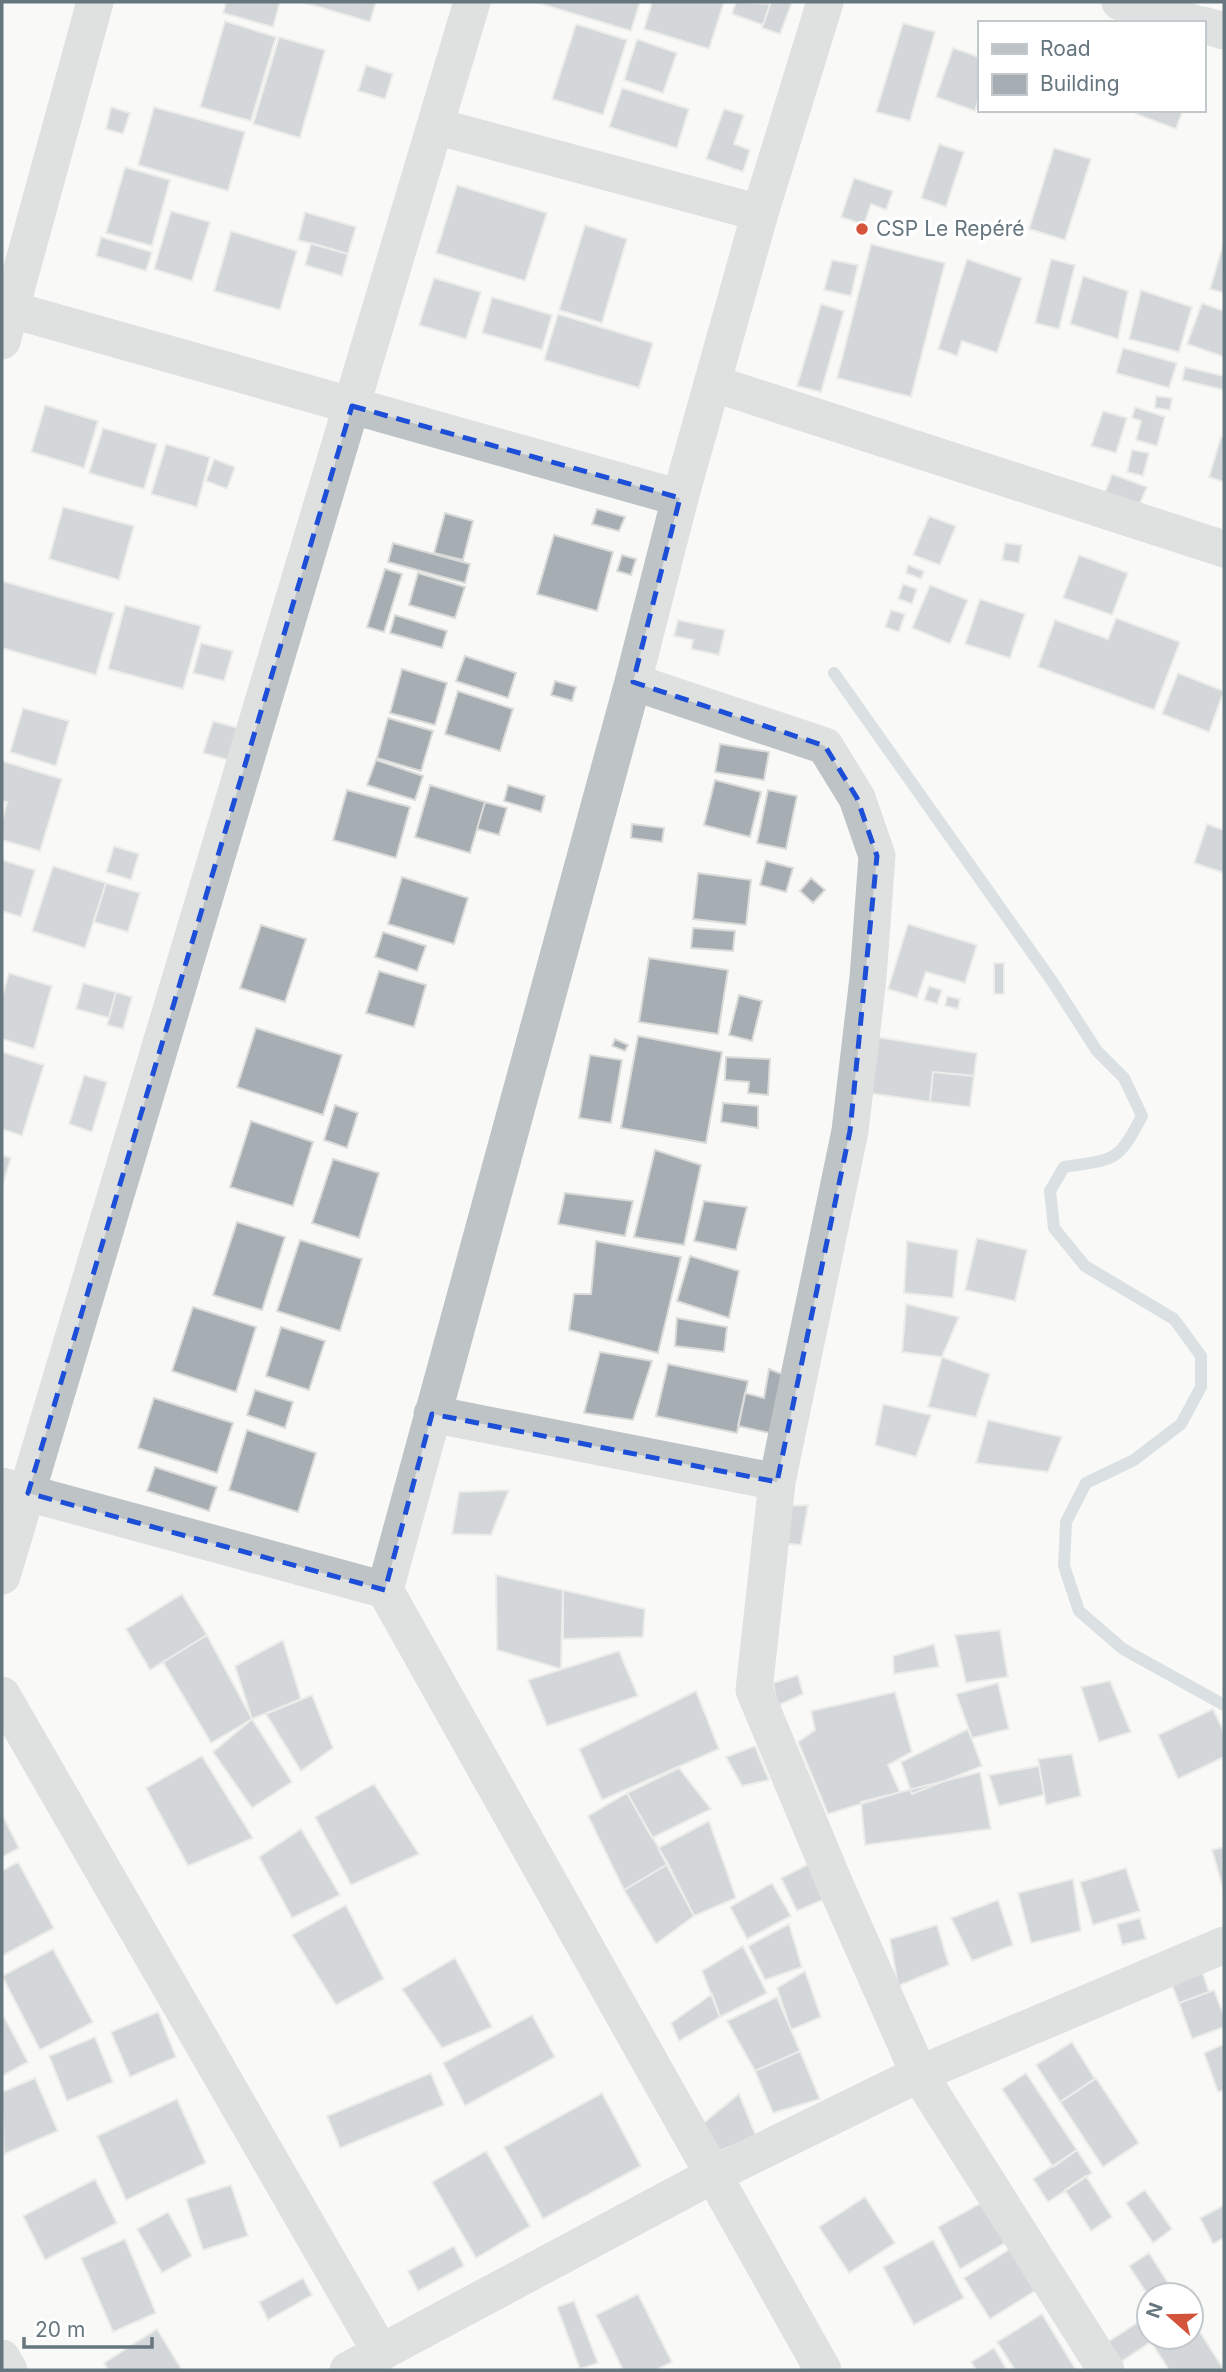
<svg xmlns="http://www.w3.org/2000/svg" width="1226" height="2372" font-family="Inter,sans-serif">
  <rect width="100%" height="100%" fill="#f9f9f7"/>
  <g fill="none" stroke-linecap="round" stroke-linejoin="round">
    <path stroke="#b7c3c7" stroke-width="12" d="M834 673 1052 981 1097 1051 1124 1078 1142 1116C1117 1163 1116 1159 1064 1167L1050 1191 1054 1228 1085 1266 1174 1319 1201 1356V1387L1181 1424 1134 1460 1086 1483 1066 1522 1064 1566 1079 1611 1123 1649 1224 1705"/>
  </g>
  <path fill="#a6aeb3" stroke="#dbdbd9" stroke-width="2" d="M226 2H280L273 27 223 13Z
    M302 2H376L370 22Z
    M535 2H640L631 31Z
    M652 2H724L709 49 644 29Z
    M736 2 770 4 763 25 732 14Z
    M771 2H792L780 34 762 28Z
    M225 21 276 37 251 121 200 107Z
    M903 23 935 32 910 121 876 112Z
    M576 24 627 40 603 115 552 99Z
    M279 37 325 50 300 138 253 124Z
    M637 39 677 53 663 93 624 80Z
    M953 48 979 57V98L975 111 936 97Z
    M366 65 393 74 385 99 358 91Z
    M622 88 689 109 677 148 609 127Z
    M111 107 130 113 123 134 106 129Z
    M154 107 245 132 228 191 138 165Z
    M724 109 744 115 734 144 750 150 743 172 706 159Z
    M1137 110H1183L1176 129 1136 114Z
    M939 144 964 152 946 207 921 198Z
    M1054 148 1091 159 1065 240 1029 229Z
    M125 167 170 180 152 246 106 233Z
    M854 178 893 191 886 210 871 204 864 225 841 217Z
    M457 185 547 213 525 281 436 253Z
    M171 211 210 222 192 281 154 269Z
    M305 212 356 227 348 254 298 240Z
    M585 225 627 239 602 323 559 310Z
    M231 231 297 251 280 310 214 291Z
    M101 237 152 252 146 271 96 256Z
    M1224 241V293L1210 289Z
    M311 243 348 254 342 276 305 265Z
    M871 244 945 263 911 397 837 378Z
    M967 259 1022 278 997 353 962 341 957 356 938 349Z
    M1051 259 1075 265 1059 329 1035 323Z
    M832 260 858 265 851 296 824 290Z
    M1083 276 1128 291 1118 339 1070 324Z
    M434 278 481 292 466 339 419 325Z
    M1141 290 1192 307 1179 352 1129 339Z
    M492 297 552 315 542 350 482 333Z
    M1202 303 1224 311V357L1187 344Z
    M821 304 844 311 821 392 797 386Z
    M558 314 653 343 639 388 544 360Z
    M1123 348 1177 363 1169 388 1116 373Z
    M1185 367 1224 376V390L1182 380Z
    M1156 396 1172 398 1170 410 1155 408Z
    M45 405 98 421 84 468 31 452Z
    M1135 407 1165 417 1157 446 1136 440 1141 421 1132 418Z
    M1103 411 1127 418 1116 453 1091 446Z
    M103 428 157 444 144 489 89 473Z
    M1221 437H1224V482L1209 477Z
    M166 444 210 457 197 507 151 494Z
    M1132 450 1149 453 1143 476 1127 472Z
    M214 459 235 467 227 489 206 481Z
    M1112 474 1147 487 1139 506 1105 493Z
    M63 507 134 526 119 580 49 559Z
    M597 509 625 517 619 531 592 524Z
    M445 513 473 521 463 560 434 553Z
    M929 516 956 526 940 565 913 555Z
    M554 535 613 552 597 611 537 594Z
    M393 543 470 564 465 583 388 562Z
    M1005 543 1022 545 1019 563 1002 560Z
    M622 555 636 559 631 575 617 571Z
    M1079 555 1128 573 1112 615 1063 598Z
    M908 565 924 571 921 579 906 573Z
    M385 569 402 574 384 632 367 627Z
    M418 573 465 587 455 618 409 605Z
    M2 581 114 613 96 675 2 648Z
    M903 584 917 589 912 604 898 599Z
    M930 585 968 600 950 644 912 628Z
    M980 599 1025 614 1010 658 965 644Z
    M125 605 201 626 183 689 108 669Z
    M891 610 905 614 899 632 885 627Z
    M395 615 447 631 442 648 390 633Z
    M1116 618 1180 642 1154 710 1038 667 1055 620 1108 639Z
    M678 620 725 630 719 655 691 649 693 640 674 636Z
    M201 643 233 651 224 681 193 673Z
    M465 656 516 673 508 698 456 681Z
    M402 669 447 683 435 725 390 713Z
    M1178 673 1224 691 1209 732 1162 714Z
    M555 681 576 687 572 701 551 695Z
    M458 691 513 709 500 751 445 734Z
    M23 708 69 721 56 766 10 752Z
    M388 718 433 731 421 771 377 758Z
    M213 721 242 729 232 761 203 753Z
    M720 744 769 752 764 780 715 772Z
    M376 760 423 776 415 800 367 785Z
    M2 761 62 779 40 851 2 840V821L7 802 2 801Z
    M715 780 761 792 750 837 704 825Z
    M430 785 485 802 470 853 415 837Z
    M508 785 545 796 541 812 504 801Z
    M347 790 410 807 396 858 333 840Z
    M768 790 797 796 786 849 757 843Z
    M485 802 507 808 499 835 477 829Z
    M632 824 664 828 662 842 631 838Z
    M1207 824 1224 830V873L1194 863Z
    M114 846 139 854 131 880 106 872Z
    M2 860 35 870 21 917 2 911Z
    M766 861 793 868 786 892 760 885Z
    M53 866 106 883 85 948 32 931Z
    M698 873 751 880 746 925 693 919Z
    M402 877 468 898 454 944 388 924Z
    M811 878 825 890 813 903 800 891Z
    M106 883 140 893 128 932 94 922Z
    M908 924 977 945 965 983 926 972 917 998 888 989Z
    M261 925 306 939 285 1002 240 988Z
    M693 928 735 931 733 951 691 948Z
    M383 932 426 946 417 971 375 957Z
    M649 958 728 970 718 1034 639 1022Z
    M994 963H1004V994H994Z
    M379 971 426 985 414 1027 366 1013Z
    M9 973 52 986 34 1049 2 1039V997Z
    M83 983 116 992 109 1018 76 1009Z
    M929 986 942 990 937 1004 924 1000Z
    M116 992 132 997 123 1029 107 1025Z
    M739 995 762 1001 752 1041 729 1035Z
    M947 996 960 999 958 1009 945 1006Z
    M256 1028 342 1055 323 1115 237 1087Z
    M638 1036 722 1052 706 1143 621 1128Z
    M877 1037 977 1053 974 1076 933 1072 930 1102 868 1093Z
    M615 1039 628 1045 625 1051 612 1046Z
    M2 1052 44 1065 22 1136 2 1129Z
    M590 1055 622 1060 611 1123 579 1118Z
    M726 1057 770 1059 768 1095 748 1093 749 1082 725 1080Z
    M933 1072 974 1076 970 1107 930 1102Z
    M84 1075 107 1082 92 1132 69 1124Z
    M723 1103 758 1106V1128L721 1122Z
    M335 1105 358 1113 347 1148 324 1140Z
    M251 1121 313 1142 293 1206 230 1187Z
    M655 1150 701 1165 684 1245 634 1237Z
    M2 1155 11 1158 2 1187Z
    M333 1159 379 1173 359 1238 312 1223Z
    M565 1193 633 1201 625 1236 558 1224Z
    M704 1201 747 1207 736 1250 694 1241Z
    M237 1222 285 1237 262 1310 213 1295Z
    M977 1238 1027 1250 1015 1301 965 1290Z
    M300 1240 362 1259 340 1331 277 1311Z
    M596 1241 681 1257 658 1353 569 1330 574 1294H591Z
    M907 1241 958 1250 953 1298 904 1293Z
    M690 1256 739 1271 729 1318 677 1301Z
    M906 1304 959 1317 942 1357 902 1352Z
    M193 1307 256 1327 236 1392 172 1371Z
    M677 1318 727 1327 724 1352 675 1346Z
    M281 1327 325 1341 309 1390 266 1376Z
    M600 1352 652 1361 633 1420 584 1413Z
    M942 1357 990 1374 976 1417 928 1407Z
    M668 1364 748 1381 737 1433 656 1416Z
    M769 1369 787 1376 774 1434 738 1426 745 1393 764 1398Z
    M255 1390 293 1402 285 1428 247 1415Z
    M154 1398 233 1423 217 1473 138 1448Z
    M883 1404 931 1415 916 1457 875 1445Z
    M988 1420 1062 1437 1048 1472 976 1463Z
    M247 1430 316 1453 298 1512 229 1490Z
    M155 1467 217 1487 209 1511 147 1491Z
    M509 1490 491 1535 452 1534 459 1492Z
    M808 1505 801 1545 780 1543 786 1506Z
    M496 1575 563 1590 561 1669 497 1650Z
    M563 1590 645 1609 643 1637 563 1639Z
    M182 1594 207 1635 150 1670 126 1629Z
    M1000 1630 1008 1677 966 1683 955 1635Z
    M207 1635 252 1719 211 1743 163 1662Z
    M283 1640 301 1699 252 1719 235 1666Z
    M934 1644 939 1667 894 1674 893 1656Z
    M619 1651 638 1696 547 1726 528 1680Z
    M798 1675 803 1694 777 1706 773 1683Z
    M1110 1681 1131 1732 1099 1742 1081 1687Z
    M998 1683 1009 1729 972 1738 956 1694Z
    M696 1691 719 1749 602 1800 579 1749Z
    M895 1692 912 1752 888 1765 900 1792 828 1814 798 1742 815 1730 811 1711Z
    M312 1695 333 1748 301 1771 266 1714Z
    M1213 1709 1224 1732V1757L1178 1779 1158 1735Z
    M252 1719 292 1782 252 1808 213 1752Z
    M968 1729 982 1766 912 1794 901 1762Z
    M755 1746 769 1780 742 1786 726 1757Z
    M1072 1754 1081 1796 1046 1805 1038 1759Z
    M202 1756 253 1838 188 1866 146 1788Z
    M1039 1766 1044 1795 999 1806 989 1775Z
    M679 1768 711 1809 652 1838 627 1793Z
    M980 1772 991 1829 865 1845 861 1802Z
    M374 1784 419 1854 351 1885 315 1817Z
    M627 1793 668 1864 624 1890 588 1816Z
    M2 1814 19 1848 2 1857Z
    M709 1821 736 1898 694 1916 658 1848Z
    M301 1829 340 1895 292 1918 259 1857Z
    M1224 1847V1892L1212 1850Z
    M18 1862 54 1928 2 1956V1871Z
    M668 1864 694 1916 656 1944 624 1890Z
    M809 1864 825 1899 797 1911 781 1878Z
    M1126 1868 1140 1911 1093 1925 1080 1882Z
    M1073 1879 1081 1931 1031 1943 1018 1893Z
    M772 1883 791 1916 747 1939 730 1907Z
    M998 1900 1013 1945 972 1961 951 1918Z
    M346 1905 384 1979 336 2005 292 1935Z
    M1140 1918 1146 1939 1122 1945 1117 1924Z
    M789 1924 802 1967 765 1980 748 1946Z
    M937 1925 949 1965 898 1986 890 1939Z
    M743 1946 767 1993 720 2017 702 1971Z
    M53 1949 93 2022 40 2050 2 1976Z
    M455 1958 492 2027 442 2048 402 1989Z
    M1201 1968 1209 1992 1179 2003 1170 1980Z
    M805 1971 821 2017 791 2030 777 1988Z
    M1214 1990 1224 2016V2027L1192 2039 1179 2003Z
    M712 1994 720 2017 679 2041 671 2023Z
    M777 1997 800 2051 755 2071 727 2021Z
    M158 2012 176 2057 130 2077 111 2032Z
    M2 2013 28 2062 2 2076Z
    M532 2015 555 2057 465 2106 443 2063Z
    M95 2037 113 2082 67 2101 49 2056Z
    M1072 2042 1095 2079 1060 2102 1036 2065Z
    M1224 2044V2090L1218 2092 1204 2053Z
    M800 2051 820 2099 773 2113 755 2071Z
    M431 2073 444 2105 340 2148 327 2116Z
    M1026 2073 1077 2150 1053 2167 1002 2089Z
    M35 2078 58 2131 4 2154 2 2092Z
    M1096 2078 1139 2143 1103 2167 1060 2102Z
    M602 2093 641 2166 543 2219 504 2147Z
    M739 2094 756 2136 720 2151 701 2125Z
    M177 2099 206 2163 126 2200 97 2136Z
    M1077 2150 1092 2173 1048 2202 1033 2179Z
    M486 2151 530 2226 476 2258 432 2182Z
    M1086 2176 1112 2217 1091 2231 1065 2190Z
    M95 2179 117 2223 45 2260 23 2216Z
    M231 2185 248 2236 203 2250 186 2199Z
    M1145 2190 1172 2229 1153 2243 1126 2203Z
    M865 2197 895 2243 849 2273 819 2227Z
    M983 2202 1005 2243 960 2269 938 2227Z
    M1224 2205V2238L1213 2244 1200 2218Z
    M168 2212 192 2256 162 2273 137 2229Z
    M125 2239 156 2313 113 2332 81 2258Z
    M933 2240 964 2298 914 2325 883 2267Z
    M454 2246 464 2266 418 2291 408 2271Z
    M1010 2249 1035 2291 990 2319 964 2278Z
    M1149 2253 1176 2295 1149 2297 1129 2266Z
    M303 2278 312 2295 268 2320 259 2302Z
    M638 2294 672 2362 656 2370H623L596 2315Z
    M574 2301 598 2363 580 2369 557 2307Z
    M1042 2314 1076 2370H1015L997 2342Z
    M1149 2315V2337H1191V2318L1224 2370H1169L1151 2342 1113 2367 1100 2347Z
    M157 2329 182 2370H108L104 2363Z
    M994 2348 1007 2370H976L971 2362Z"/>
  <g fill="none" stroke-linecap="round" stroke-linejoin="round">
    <path stroke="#bec3c6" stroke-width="37" d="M1120 2 1194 23
      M1203 25 1224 31
      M435 126 760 213
      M2 307 680 498
      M2 341 95 2
      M712 383 1224 549
      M633 682 825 746 857 798 877 856 868 978 850 1131 777 1482 754 1690 834 1882 919 2074 1106 2370
      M432 1414 777 1482
      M2 1486 385 1590 633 682 680 498 760 213 825 2
      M2 1576 472 2
      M385 1590 823 2370
      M2 1695 381 2353
      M2 2358 9 2370
      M348 2370 713 2175 919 2074 1224 1945"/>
  </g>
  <path d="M0 0H1226V2372H0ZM352 406 680 498 633 682 825 746 857 798 877 856 850 1131 777 1482 432 1414 385 1590 28 1493Z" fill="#f9f9f7" fill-opacity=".55" fill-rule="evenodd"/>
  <path fill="none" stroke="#1d4ed8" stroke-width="5" stroke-dasharray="14 9" stroke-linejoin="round" d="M352 406 680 498 633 682 825 746 857 798 877 856 850 1131 777 1482 432 1414 385 1590 28 1493Z"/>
  <circle fill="#d4543b" stroke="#fff" stroke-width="2.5" cx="862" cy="229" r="7"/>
  <g text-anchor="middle" stroke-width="7" stroke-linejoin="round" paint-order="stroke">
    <g font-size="21" fill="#66767f" stroke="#fff" text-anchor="start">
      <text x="876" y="236">CSP Le Repéré</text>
    </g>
  </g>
  <rect width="1226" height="2372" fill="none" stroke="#66767f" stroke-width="7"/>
  <rect x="978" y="21" width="228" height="91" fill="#ffffff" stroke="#c2c8cc" stroke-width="2"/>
  <rect x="992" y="44" width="35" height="10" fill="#bec3c6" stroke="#c2c8cc" stroke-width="2"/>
  <text x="1040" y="56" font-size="21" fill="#66767f">Road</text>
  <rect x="992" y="74" width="35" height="21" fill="#a6aeb3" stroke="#c2c8cc" stroke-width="2"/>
  <text x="1040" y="91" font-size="21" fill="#66767f">Building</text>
  <g transform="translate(1170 2316) rotate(290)"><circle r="33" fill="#ffffff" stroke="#c2c8cc" stroke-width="2"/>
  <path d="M0-5L12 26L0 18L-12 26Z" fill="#d4543b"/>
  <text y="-10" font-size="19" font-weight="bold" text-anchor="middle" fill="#66767f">N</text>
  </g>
  <path d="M24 2337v10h128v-10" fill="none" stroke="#66767f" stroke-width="3.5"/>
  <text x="35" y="2337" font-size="21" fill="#66767f" stroke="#ffffff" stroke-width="5" paint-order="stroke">20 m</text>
</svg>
